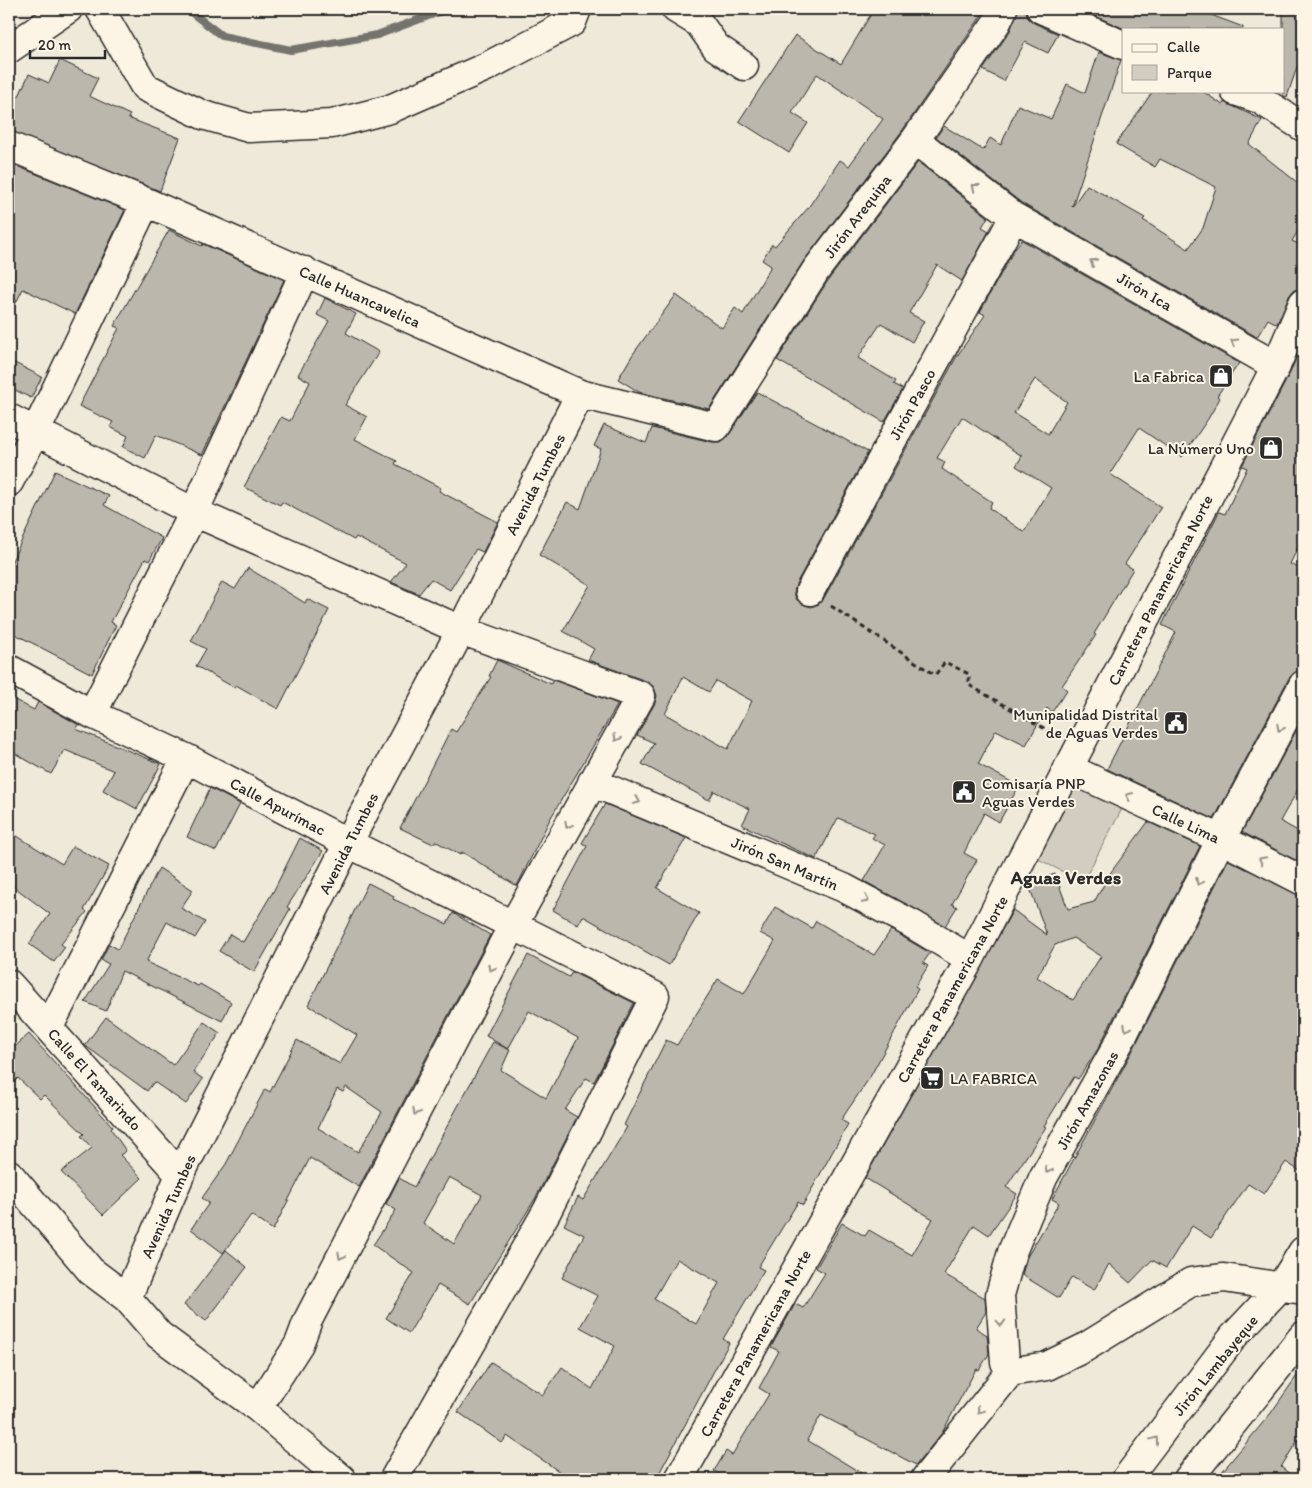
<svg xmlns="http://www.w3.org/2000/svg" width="1312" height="1488" font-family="Itim,sans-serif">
  <rect width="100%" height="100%" fill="#efe9da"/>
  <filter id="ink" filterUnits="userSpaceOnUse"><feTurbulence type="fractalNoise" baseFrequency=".02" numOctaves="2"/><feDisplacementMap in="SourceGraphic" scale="10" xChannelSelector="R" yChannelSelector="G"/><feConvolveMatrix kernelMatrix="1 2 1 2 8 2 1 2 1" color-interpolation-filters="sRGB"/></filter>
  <g filter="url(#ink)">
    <path fill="#d2cdc0" stroke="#7e7c76" d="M1074 784 1123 807 1083 882 1034 857Z"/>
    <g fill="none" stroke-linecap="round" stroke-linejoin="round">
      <path stroke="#75736d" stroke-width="8" d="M187 9 222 36 291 50 377 35 447 9"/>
    </g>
    <path fill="#bcb7ac" stroke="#2b2b2b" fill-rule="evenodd" d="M874 9H986L902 131 803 262 709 409 639 392 618 379 633 354 676 295 722 328 735 308 743 314 771 266 762 260 772 244 775 246 808 208 840 160 849 166 883 119 817 74 792 113 808 123 789 153 739 121 795 35 841 64Z
      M1018 9H1026L1028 18 1034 23 1058 34 1048 53 1025 42 1004 81 983 70 1010 31Z
      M1079 9H1195L1243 27V29H1125Z
      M1283 9 1303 15V49L1287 97 1283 96Z
      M1099 52 1121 60 1072 207 1087 185 1145 218 1143 220 1188 249 1203 228 1216 187 1160 159 1155 167 1116 144 1153 91H1202L1223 105 1224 102 1262 120 1249 144 1303 187V223L1292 241 1303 246V288L1294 290 1289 296 1277 324 1268 319 1257 337 1023 204 936 137 944 126 983 150 990 138 1001 145 1018 105 1051 119 1067 84 1085 93Z
      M60 60 98 78 89 96 130 115 128 118 180 138 160 191 9 131V91L19 96 29 74 49 83Z
      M918 162 988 217 982 227 989 231 962 281 937 265 909 313 924 321 912 342 881 323 858 358 896 381 894 384 903 389 884 422 777 360 829 279Z
      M9 163 125 210 75 314 23 289 9 316Z
      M169 230 202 246 203 244 284 280 202 455 156 435 145 458 123 447 128 436 110 427 113 422 79 406 119 328 114 326Z
      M1022 240 1239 363 1217 396 1220 398 1208 419 1182 457 1139 428 1110 474 1161 507 1125 564 1133 569 1094 634 1096 635 1062 686 1067 690 1052 712 1047 708 1026 745 996 730 978 764 1019 786 999 822 984 813 964 853 977 860 952 904 957 907 945 926 864 881 885 845 872 838 875 834 838 818 816 859 742 825 750 809 714 791 709 800 642 764 654 743 637 735 655 703 657 696 654 687 646 681 588 660 594 649 563 631 590 585 539 555 567 502 580 509 601 449 594 446 604 425 646 443 652 428 712 442H721L729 435 757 392 868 452 796 584 794 592 796 599 802 604 811 607 819 604 824 598 957 356 985 315 980 312 1015 248ZM1035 379 1067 402 1048 434 1014 413ZM962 417 1022 456 1016 466 1051 488 1024 532 989 508 992 502 942 469 945 462 937 458ZM683 677 709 692 716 681 752 701 728 749 665 714Z
      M325 298 356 314 346 333 379 352 345 405 367 417 355 439 397 461 395 464 441 488 439 491 498 522 483 552 476 549 450 590 431 579 419 594 391 582 406 563 356 537 354 540 282 502 280 505 244 487 281 417 290 421 310 382 298 375 329 321 317 315Z
      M1303 342V537L1290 564 1303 570V670L1295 672 1289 678 1214 819 1107 769 1176 632 1162 625 1219 512 1225 514 1247 468 1242 466 1290 373Z
      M9 360 42 377 31 398 9 387Z
      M55 471 109 496 104 505 162 538 149 561 145 559 111 622 116 625 92 674 9 631V567Z
      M248 568 305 603 307 599 329 610 278 709 236 685 235 688 196 666 206 649 191 641 222 582 235 589Z
      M497 660 551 684 553 680 618 704 550 819 517 886 462 852 460 855 435 841 433 844 400 828 451 729 456 732 491 677 489 676Z
      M9 697 34 710 38 702 79 725 76 729 161 764 137 809 103 790 114 771 65 750 51 774 9 750Z
      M1303 718V781L1280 821 1303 834V864L1242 832Z
      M210 788 240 804 216 851 187 837Z
      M605 804 686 838 657 888 699 913 669 965 583 916 578 925 553 910 587 846 582 843Z
      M1148 822 1200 846 1098 1049 1078 1079 1074 1077 1044 1126 1046 1127 1006 1187 1017 1194 989 1235 974 1225 944 1274 985 1298 986 1312 976 1328 987 1335 989 1354 979 1370 976 1369 942 1433 916 1465 821 1415 807 1440 871 1479H727L714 1471 726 1451 732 1455 769 1394 759 1388 779 1351 771 1347 795 1304 803 1308 825 1273 816 1268 842 1223 865 1236 869 1230 912 1255 933 1219 865 1178 1013 910 1047 935 1028 883 1055 874 1068 909 1094 902 1111 872ZM1073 938 1101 956 1073 1000 1037 977 1055 945Z
      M9 831 62 864 73 846 109 866 84 910 87 912 61 944 65 947 54 962 29 944 50 914 9 883Z
      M300 838 323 851 287 907 290 909 254 972 219 951 230 934 243 942 274 890Z
      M1228 860 1303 897V1173L1286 1162 1264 1194 1248 1184 1211 1238 1192 1226 1166 1268 1152 1260 1130 1283 1109 1264 1094 1290 1072 1277 1059 1298 1022 1275 1027 1257 1059 1203 1052 1199 1134 1048Z
      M159 868 193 890 181 908 205 922 195 938 167 922 146 962 198 986 200 984 231 1002 222 1021 122 971 106 1011 85 1002 109 964 101 960 109 944 118 949Z
      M368 883 394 896 393 899 447 924 453 913 490 935 359 1187 310 1158 273 1230 251 1215 223 1253 191 1229 209 1203 202 1198 226 1164 265 1089 270 1092 297 1040 340 1064 357 1035 308 1005ZM346 1087 382 1112 358 1152 318 1128 337 1089 343 1092Z
      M775 907 812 928 816 921 874 955 891 930 930 953 923 963 928 966 915 987 918 989 870 1077 841 1120 848 1124 803 1205 798 1202 758 1267 764 1270 723 1339 729 1343 656 1479H556L560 1472 507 1436 502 1443 458 1412 491 1362 543 1395 562 1367 592 1389 615 1346 580 1327 598 1296 562 1278 584 1235 564 1225 578 1197 583 1200 627 1127 624 1125 666 1040 677 1045 718 979 744 994 775 941 760 933ZM677 1259 719 1283 696 1324 654 1299Z
      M528 955 569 977 572 972 634 1003 594 1082 586 1078 565 1110 577 1117 535 1199 470 1304 438 1285 409 1333 386 1318 414 1273 373 1245 396 1210 386 1204 399 1178 414 1187 493 1042 510 1050 501 1070 546 1098 578 1038 529 1011 508 1049 486 1036ZM449 1177 482 1195 454 1244 423 1223Z
      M106 1017 173 1065 204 1022 220 1033 193 1072 203 1079 186 1104 154 1082 147 1091 87 1047 85 1045Z
      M29 1034 113 1127 111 1129 126 1151 120 1155 142 1178 103 1215 61 1172 92 1148 81 1136 84 1134 44 1095 40 1099 18 1078 9 1087V1052Z
      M226 1250 247 1267 206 1321 184 1305Z
      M1303 1367V1432L1281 1467 1296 1479H1216L1271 1413Z"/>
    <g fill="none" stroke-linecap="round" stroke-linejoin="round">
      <defs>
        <path id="street" d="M100 9 145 87 203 115 249 128 332 124 390 109 486 67 572 22 577 9
          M676 9 699 23 716 47 744 66
          M1041 9 1123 45
          M9 49 68 9
          M1235 91 1259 99 1303 127
          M915 140 1014 217 1276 366
          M9 146 146 202 580 394 716 427 816 270 915 140 997 22 1003 9
          M9 418 194 512 461 630 641 696 513 925 308 1320 299 1344 258 1408
          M9 482 36 431 146 202
          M810 591 1014 217
          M9 669 92 714 186 758 348 843 655 996 547 1211 394 1479
          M92 714 194 512 305 271
          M1068 768 1221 839 1303 881
          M592 782 844 888 912 924 970 959
          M9 984 180 1175
          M49 1027 186 758
          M9 1174 91 1271 127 1298 159 1335 258 1408 342 1479
          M127 1298 180 1175 348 843 461 630 580 394
          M1010 1372 1005 1362 1000 1295 1012 1252 1043 1178 1120 1041 1221 839 1303 685
          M925 1479 1010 1372 1047 1366 1084 1348 1191 1282 1224 1278 1303 1290
          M1126 1479 1234 1336 1282 1285 1303 1251
          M1188 1479 1303 1336"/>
        <path id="primary" d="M679 1479 970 959 1276 366 1303 303"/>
      </defs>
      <use href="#street" stroke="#2b2b2b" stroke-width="31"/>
      <use href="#primary" stroke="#2b2b2b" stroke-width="31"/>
      <path stroke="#2b2b2b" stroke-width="3" stroke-dasharray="5 4" stroke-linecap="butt" d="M831 606 935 675 945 662 969 674V685L1056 735"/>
      <use href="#street" stroke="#fcf5e5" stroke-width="28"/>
      <use href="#primary" stroke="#fcf5e5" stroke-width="28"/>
    </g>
    <defs><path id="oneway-chevron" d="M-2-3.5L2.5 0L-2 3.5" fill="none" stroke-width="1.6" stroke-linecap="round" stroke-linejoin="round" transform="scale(1.25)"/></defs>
    <g stroke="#949088">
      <use href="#oneway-chevron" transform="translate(975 187) rotate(-142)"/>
      <use href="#oneway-chevron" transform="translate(1093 262) rotate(-150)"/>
      <use href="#oneway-chevron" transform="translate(1234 342) rotate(-150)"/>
      <use href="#oneway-chevron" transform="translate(1280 728) rotate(118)"/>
      <use href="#oneway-chevron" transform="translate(617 738) rotate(119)"/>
      <use href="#oneway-chevron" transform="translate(1129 796) rotate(-155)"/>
      <use href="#oneway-chevron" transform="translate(637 801) rotate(23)"/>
      <use href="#oneway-chevron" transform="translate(568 825) rotate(119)"/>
      <use href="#oneway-chevron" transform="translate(1262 860) rotate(-153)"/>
      <use href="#oneway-chevron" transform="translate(1199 882) rotate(117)"/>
      <use href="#oneway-chevron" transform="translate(866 900) rotate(27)"/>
      <use href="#oneway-chevron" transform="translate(491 968) rotate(118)"/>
      <use href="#oneway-chevron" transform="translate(1127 1028) rotate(117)"/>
      <use href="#oneway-chevron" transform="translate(416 1112) rotate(118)"/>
      <use href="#oneway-chevron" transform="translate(1048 1170) rotate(119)"/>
      <use href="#oneway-chevron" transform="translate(341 1256) rotate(118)"/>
      <use href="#oneway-chevron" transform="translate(1001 1323) rotate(88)"/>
      <use href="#oneway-chevron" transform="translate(980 1410) rotate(128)"/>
      <use href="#oneway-chevron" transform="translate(1155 1440) rotate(-53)"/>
    </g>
  </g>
  <defs>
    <symbol id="shop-square" viewBox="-11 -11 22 22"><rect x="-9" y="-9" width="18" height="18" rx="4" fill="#2b2b2b" stroke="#fcf5e5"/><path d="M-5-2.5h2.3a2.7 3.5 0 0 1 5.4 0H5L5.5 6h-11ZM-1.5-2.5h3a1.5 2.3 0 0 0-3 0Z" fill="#fff"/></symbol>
    <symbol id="civic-square" viewBox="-11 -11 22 22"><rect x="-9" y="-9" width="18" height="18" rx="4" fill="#2b2b2b" stroke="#fcf5e5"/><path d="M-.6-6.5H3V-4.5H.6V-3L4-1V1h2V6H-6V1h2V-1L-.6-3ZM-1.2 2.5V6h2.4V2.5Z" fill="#fff"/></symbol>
    <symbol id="supermarket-square" viewBox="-11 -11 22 22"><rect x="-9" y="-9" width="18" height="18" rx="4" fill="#2b2b2b" stroke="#fcf5e5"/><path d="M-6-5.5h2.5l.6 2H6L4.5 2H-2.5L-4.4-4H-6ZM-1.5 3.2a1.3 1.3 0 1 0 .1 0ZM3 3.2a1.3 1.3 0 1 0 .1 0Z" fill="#fff"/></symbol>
  </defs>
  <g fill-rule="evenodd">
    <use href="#shop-square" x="1207" y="362" width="28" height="28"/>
    <use href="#shop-square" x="1257" y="434" width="28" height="28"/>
    <use href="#civic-square" x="1162" y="709" width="28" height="28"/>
    <use href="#civic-square" x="950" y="778" width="28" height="28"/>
    <use href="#supermarket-square" x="918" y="1064" width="28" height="28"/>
  </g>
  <g text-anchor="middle" stroke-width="4" stroke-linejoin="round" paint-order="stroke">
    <g font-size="16" fill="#2b2b2b" stroke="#fcf5e5">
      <text transform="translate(857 216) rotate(-53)" y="6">Jirón Arequipa</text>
      <text transform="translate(1145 291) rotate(30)" y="6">Jirón Ica</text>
      <text transform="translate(360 296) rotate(24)" y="6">Calle Huancavelica</text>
      <text transform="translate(912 404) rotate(-61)" y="6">Jirón Pasco</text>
      <text transform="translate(535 484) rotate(-63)" y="6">Avenida Tumbes</text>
      <text transform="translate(1160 590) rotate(-63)" y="6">Carretera Panamericana Norte</text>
      <text transform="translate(278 806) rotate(28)" y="6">Calle Apurímac</text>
      <text transform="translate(1186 823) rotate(25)" y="6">Calle Lima</text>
      <text transform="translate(348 843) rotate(-63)" y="6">Avenida Tumbes</text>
      <text transform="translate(785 863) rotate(23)" y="6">Jirón San Martín</text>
      <text transform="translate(952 989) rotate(-61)" y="6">Carretera Panamericana Norte</text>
      <text transform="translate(95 1079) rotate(48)" y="6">Calle El Tamarindo</text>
      <text transform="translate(1087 1100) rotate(-61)" y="6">Jirón Amazonas</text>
      <text transform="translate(168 1206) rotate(-66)" y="6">Avenida Tumbes</text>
      <text transform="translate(755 1343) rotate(-61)" y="6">Carretera Panamericana Norte</text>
      <text transform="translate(1215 1365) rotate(-51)" y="6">Jirón Lambayeque</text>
    </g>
    <g font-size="16" fill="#2b2b2b" stroke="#fcf5e5" text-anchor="end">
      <text x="1204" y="382">La Fabrica</text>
      <text x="1254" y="454">La Número Uno</text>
      <text x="1158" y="720">Munipalidad Distrital<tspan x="1158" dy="18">de Aguas Verdes</tspan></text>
      <text x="982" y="789" text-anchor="start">Comisaría PNP<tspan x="982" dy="18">Aguas Verdes</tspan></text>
      <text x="950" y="1084" text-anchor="start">LA FABRICA</text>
    </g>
    <g font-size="19" font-weight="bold" fill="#2b2b2b" stroke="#fcf5e5">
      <text x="1066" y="884">Aguas Verdes</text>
    </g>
  </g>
  <rect width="1312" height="1488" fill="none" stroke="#fcf5e5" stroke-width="30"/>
  <rect x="15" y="15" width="1282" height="1458" fill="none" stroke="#2b2b2b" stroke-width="2" filter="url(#ink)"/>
  <rect x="1122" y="28" width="162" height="65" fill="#fcf5e5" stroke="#a8a49b"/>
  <rect x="1132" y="44" width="25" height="8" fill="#fcf5e5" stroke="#a8a49b"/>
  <text x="1167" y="52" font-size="15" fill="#2b2b2b">Calle</text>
  <rect x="1132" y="65" width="25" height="15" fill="#d2cdc0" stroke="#a8a49b"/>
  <text x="1167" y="78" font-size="15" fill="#2b2b2b">Parque</text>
  <path d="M30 50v8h75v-8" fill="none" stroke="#2b2b2b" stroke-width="2.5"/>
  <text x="38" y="50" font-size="15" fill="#2b2b2b" stroke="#fcf5e5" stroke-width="4" paint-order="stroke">20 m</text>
</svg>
